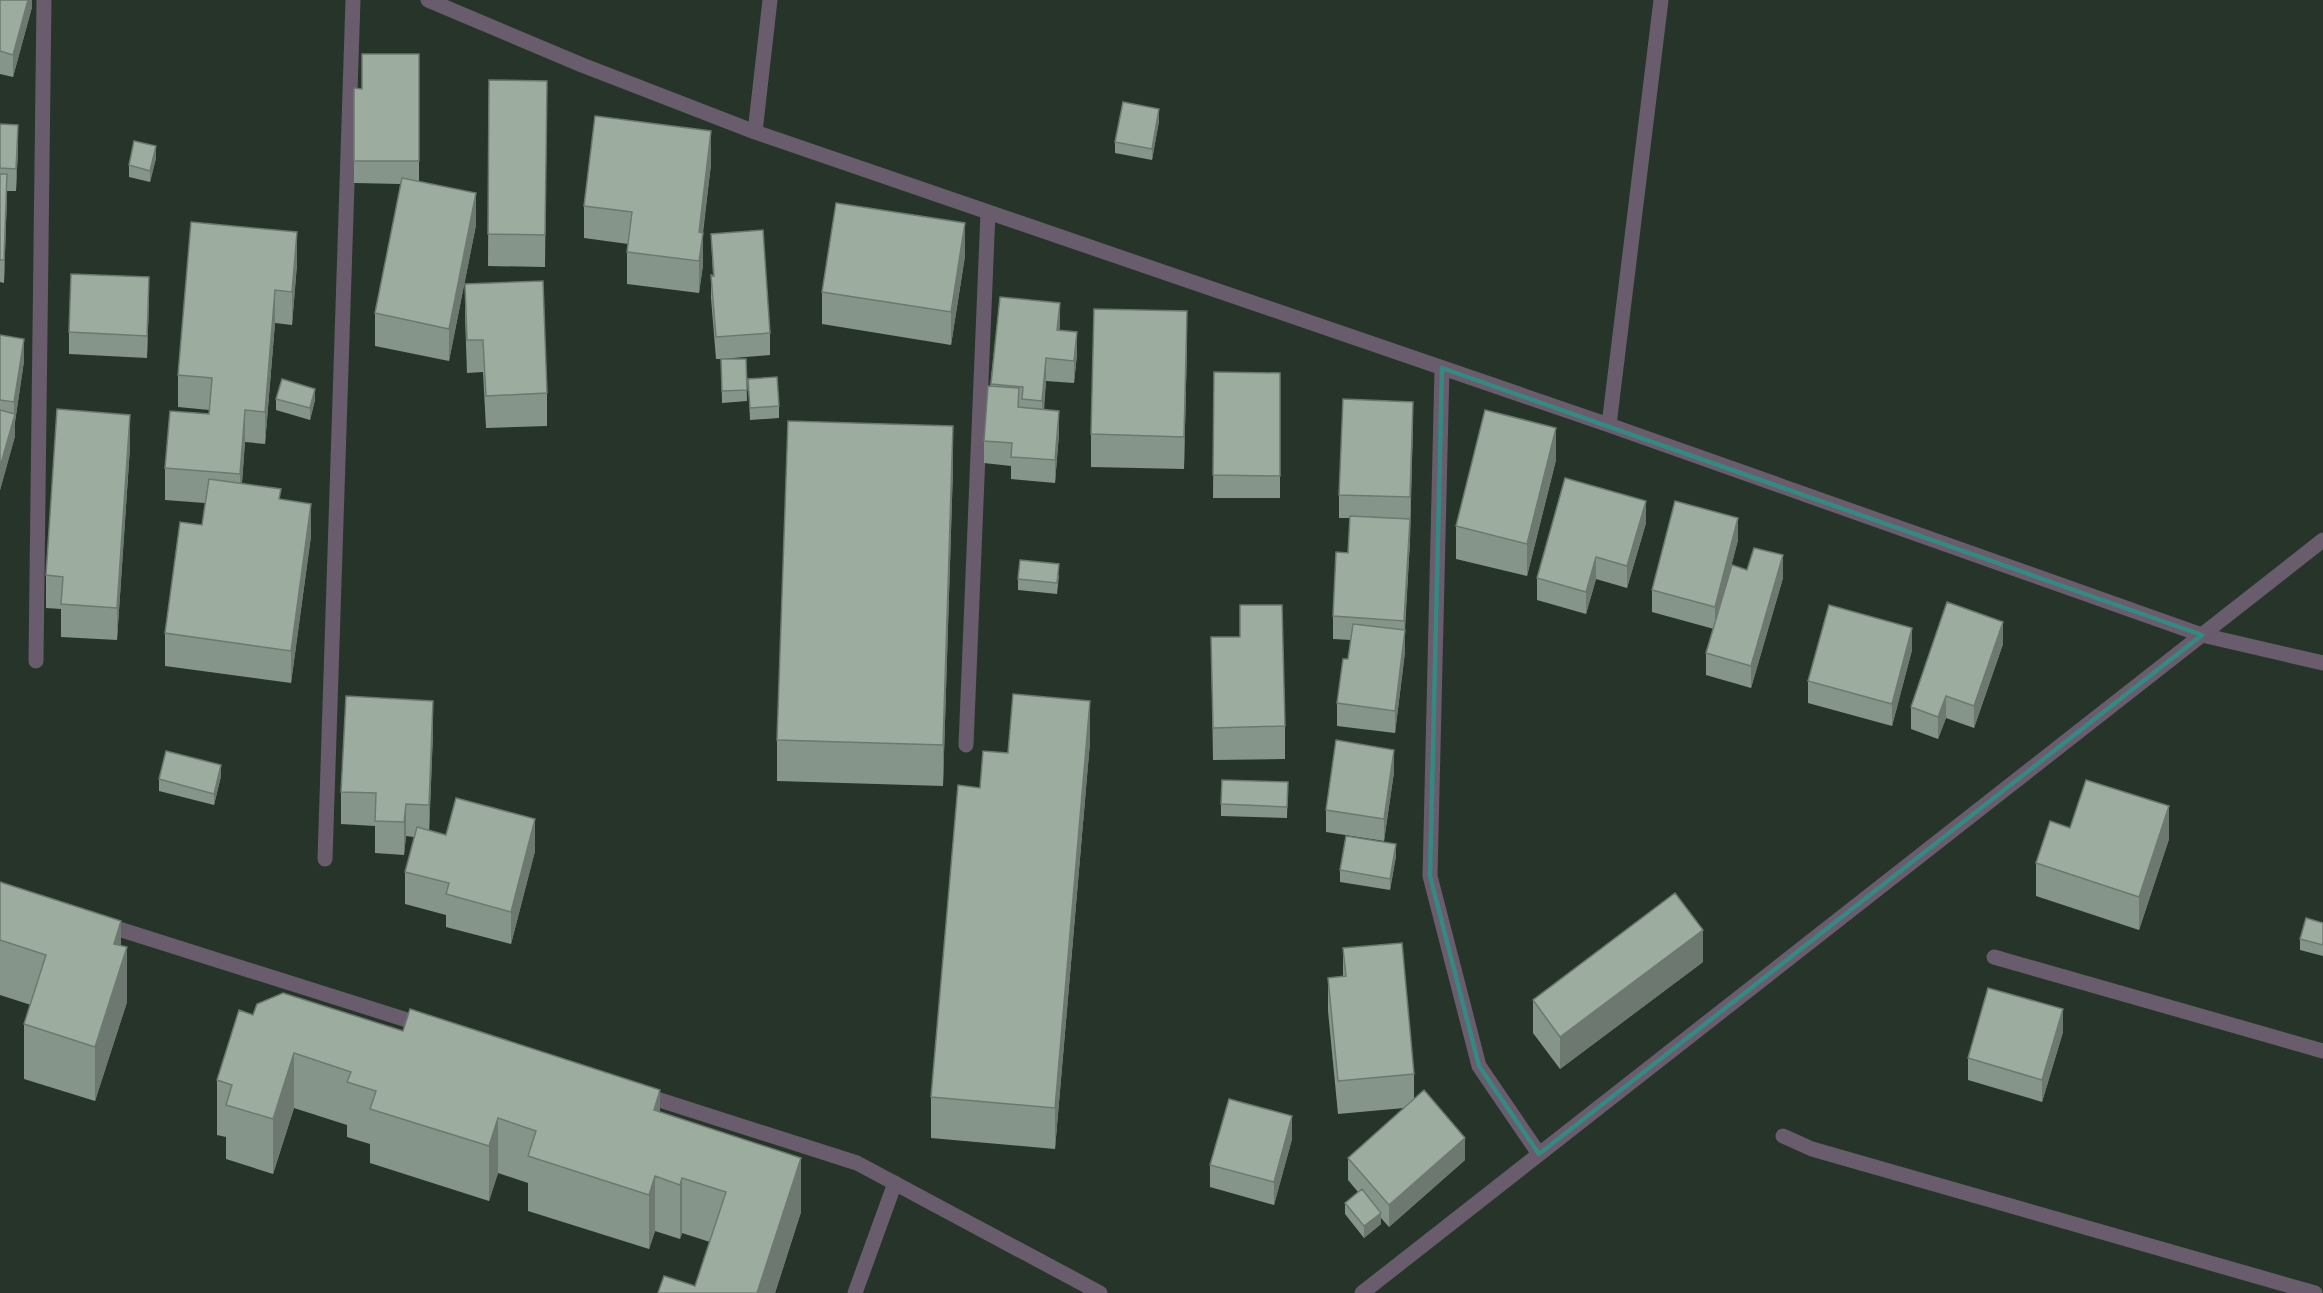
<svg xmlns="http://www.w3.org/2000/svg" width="2323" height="1293" font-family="Arial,sans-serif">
  <rect width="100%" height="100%" fill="#263429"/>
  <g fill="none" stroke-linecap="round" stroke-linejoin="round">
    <path stroke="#695c6c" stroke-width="15" d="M855 1293 895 1183"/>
    <path stroke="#695c6c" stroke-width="15" d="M428 0 582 65 755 132 1609 425 2202 635 2323 663
      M755 132 770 0
      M1442 368 1430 876 1479 1066 1539 1154
      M1609 425 1661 0
      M36 661 44 0
      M966 745 988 212
      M325 859 353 0
      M103 924 426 1026
      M1994 957 2323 1051
      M641 1094 857 1163 1100 1293
      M1783 1136 1812 1149 2315 1293"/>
    <path stroke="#695c6c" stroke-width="15" d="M1362 1293 2323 540"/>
  </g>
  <path fill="#86958a" d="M0 0H32V7L13 77 0 74Z
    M419 54V181L476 225 449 361 375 346V313L401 184 354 183V88L362 89Z
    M489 80 547 81 545 267 488 266Z
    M1159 121 1152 160 1115 153V142Z
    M0 124 18 148 16 191H7L4 283 0 282Z
    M156 158 150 182 129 177V165Z
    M711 164 703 233V265L699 293 627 284V252L628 244 584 238V206Z
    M711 234 770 333V355L721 359H746L747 401 722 403 721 359H716L711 298V275H713Z
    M965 256 951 345 822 324V292Z
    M297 264 292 325 275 323 265 444 245 442 242 483 281 499 311 536 291 683 165 666V633L202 525 205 503 165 500V468L209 414V410L178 407V375Z
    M465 284 547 393V426L486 428 483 372 467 373 465 316Z
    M1000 297 1060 325 1059 330 1077 354 1074 383 1046 381 1044 410 1059 433 1055 483 1011 479V466L984 463V441Z
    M149 299 147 358 69 354V332Z
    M0 335 24 361 15 422V436L0 490Z
    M1187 344 1184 469 1091 467V434Z
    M1214 372 1280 373V498H1213Z
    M748 379 779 406V418L750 420Z
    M276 399 315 400 310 420 276 410Z
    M1413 424 1410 541 1405 630V652L1395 733 1337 726V703L1348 659 1351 640 1333 639V616L1348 553 1350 518H1339V495Z
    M130 447 117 640 61 637V609L46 608V575Z
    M1556 460 1527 576 1456 559V526Z
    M953 468 943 786 777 781V740Z
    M1646 523 1627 588 1596 579 1586 614 1537 600V578Z
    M1738 540 1728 578 1747 570 1783 578 1751 688 1706 675V653L1714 629 1652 612V590Z
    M1059 575 1057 594 1018 590V579Z
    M1211 637 1285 726V759L1213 760Z
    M2003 644 1974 728 1946 718 1938 739 1911 729V707Z
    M1912 650 1892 726 1808 703V681Z
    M433 733 429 830 446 835 535 851 511 944 446 927V915L405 904V872L414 837 406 836 404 855 375 853V826L341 824V792Z
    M1090 742 1055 1149 931 1138V1097L980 788 1008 753Z
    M1394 772 1384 841 1326 832V810Z
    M221 776 214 805 159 791V779Z
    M1288 782 1287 818 1221 816V804Z
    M2070 828 2169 839 2139 930 2036 896V863Z
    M1396 856 1390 890 1340 882V870Z
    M0 882 121 946 127 1002 95 1101 24 1079V1024L31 1005 0 995Z
    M2323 923V956L2300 950V939Z
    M1343 948 1414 1074V1099L1465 1160 1389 1227 1381 1218V1224L1364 1238 1345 1214V1203L1358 1192 1348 1180V1158L1404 1108 1338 1114 1328 1011V978L1343 976Z
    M1703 962 1560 1069 1533 1033V1000Z
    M253 1015 660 1112 801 1212 775 1293H658L695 1286 710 1242 682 1233 680 1239 655 1231 649 1249 528 1211V1183L498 1173 489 1201 370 1163V1144L347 1137V1125L294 1108 273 1174 226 1159V1137L217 1135V1080Z
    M2063 1032 2042 1102 1968 1080V1058Z
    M1292 1139 1274 1205 1210 1187V1165Z"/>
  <path fill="#6d7970" d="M28 0H32V7L13 77V55Z
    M1159 109V121L1152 160V149Z
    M18 125V148L16 191V169Z
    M711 131V164L699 261V232Z
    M156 146V158L150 182V171Z
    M7 174V196L4 283V260Z
    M476 193V225L449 361V329Z
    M965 223V256L951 345V312Z
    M297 232V264L292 325V292Z
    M703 233V265L699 293V261Z
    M149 277V299L147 358V336Z
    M275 290V323L265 444V412Z
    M1060 303V325L1057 352V330Z
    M1187 311V344L1184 469V437Z
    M1077 332V354L1074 383V361Z
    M24 339V361L15 422V436L0 490V467L14 415V402Z
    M1046 358V381L1042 423V401Z
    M315 389V400L310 420V408Z
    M1413 402V424L1410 520V497Z
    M245 410V442L240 506V474Z
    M1059 411V433L1055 483V460Z
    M130 415V447L117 640V608Z
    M953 426V468L943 786V745Z
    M1556 428V460L1527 576V544Z
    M1646 501V523L1627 588V566Z
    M311 504V536L291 683V651Z
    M1738 518V540L1715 629V607Z
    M1410 519V541L1404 636 1405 630V652L1395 733V711L1404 639V621Z
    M1783 555V578L1751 688V666Z
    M1596 557V579L1586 614V592Z
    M2003 622V644L1974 728V706Z
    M1912 628V650L1892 726V704Z
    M1946 696V718L1938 739V717Z
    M433 701V733L429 837V805Z
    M1090 701V742L1055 1149V1108Z
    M1394 750V772L1384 841V819Z
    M221 765V776L214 805V794Z
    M406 804V836L404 855V822Z
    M2169 806V839L2139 930V897Z
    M535 819V851L511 944V912Z
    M1396 844V856L1390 890V879Z
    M121 921V965L127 947V1002L95 1101V1047L114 944Z
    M1703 930V962L1560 1069V1037Z
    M2063 1009V1032L2042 1102V1080Z
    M294 1053V1108L273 1174V1119Z
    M660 1090V1144L654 1110Z
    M1292 1116V1139L1274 1205V1182Z
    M498 1118V1173L489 1201V1146Z
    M1465 1138V1160L1389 1227V1205Z
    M801 1158V1212L775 1293H757Z
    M655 1176V1231L649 1249V1195Z
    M682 1178V1233L680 1239V1185Z
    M1381 1213V1224L1364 1238V1226Z"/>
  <path fill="#9cada0" stroke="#6d7970" stroke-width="1.5" d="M0 0H28L13 55 0 51Z
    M362 54H419V161H354V88L362 89Z
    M489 80 547 81 545 235 488 234Z
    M1123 102 1159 109 1152 149 1115 142Z
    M595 116 711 131 699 232 703 233 699 261 627 252 632 212 584 206Z
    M0 124 18 125 16 169 0 168Z
    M134 141 156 146 150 171 129 165Z
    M0 174H7L4 260H0Z
    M402 178 476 193 449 329 375 313Z
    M836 203 965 223 951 312 822 292Z
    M191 222 297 232 292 292 275 290 265 412 245 410 240 474 165 468 170 411 209 414 212 378 178 375Z
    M763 230 770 333 716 337 711 275 714 276 711 234Z
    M71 274 149 277 147 336 69 332Z
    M543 281 547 393 486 396 483 340H467L465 284Z
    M1000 297 1060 303 1057 330 1077 332 1074 361 1046 358 1042 401 1022 399 1023 387 991 384Z
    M1094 309 1187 311 1184 437 1091 434Z
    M0 335 24 339 14 402 0 400Z
    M721 359H746L747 390 722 391Z
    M1214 372 1280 373V476L1213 475Z
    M777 377 779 406 750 408 748 379Z
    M282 379 315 389 310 408 276 399Z
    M988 386 1019 388 1018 407 1059 411 1055 460 1011 457 1012 443 984 441Z
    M1343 399 1413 402 1410 497 1339 495Z
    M57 409 130 415 117 608 61 604 63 577 46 575Z
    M0 410 15 414 0 467Z
    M1485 410 1556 428 1527 544 1456 526Z
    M788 421 953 426 943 745 777 740Z
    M1565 478 1646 501 1627 566 1596 557 1586 592 1537 578Z
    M209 479 281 489 279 499 311 504 291 651 165 633 180 522 202 525Z
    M1675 501 1738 518 1715 607 1652 590Z
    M1350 516 1410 519 1404 621 1333 616 1336 552 1348 553Z
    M1754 548 1783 555 1751 666 1706 653 1732 565 1747 570Z
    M1020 560 1059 564 1057 583 1018 579Z
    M1947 602 2003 622 1974 706 1946 696 1938 717 1911 707Z
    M1240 605H1282L1285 726 1213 728 1211 637H1240Z
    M1829 605 1912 628 1892 704 1808 681Z
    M1353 624 1405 630 1395 711 1337 703 1343 659H1348Z
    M1013 694 1090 701 1055 1108 931 1097 958 785 980 788 983 751 1008 753Z
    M346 696 433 701 429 805 406 804 404 822 375 821 376 793 341 792Z
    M1336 740 1394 750 1384 819 1326 810Z
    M166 751 221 765 214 794 159 779Z
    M1222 780 1288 782 1287 807 1221 804Z
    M2086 780 2169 806 2139 897 2036 863 2050 821 2070 828Z
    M456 798 535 819 511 912 446 894 449 883 405 872 417 827 446 835Z
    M1346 836 1396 844 1390 879 1340 870Z
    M0 882 121 921 114 944 127 947 95 1047 24 1024 46 955 0 940Z
    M1675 893 1703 930 1560 1037 1533 1000Z
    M2306 918 2323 923V945L2300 939Z
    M1402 943 1414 1074 1338 1081 1328 978 1346 976 1343 948Z
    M1988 988 2063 1009 2042 1080 1968 1058Z
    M283 993 403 1031 410 1009 660 1090 654 1110 801 1158 757 1293H658L664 1276 695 1286 726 1192 682 1178 680 1185 655 1176 649 1195 528 1156 536 1131 498 1118 489 1146 370 1109 376 1091 347 1082 351 1072 294 1053 273 1119 226 1105 232 1085 217 1080 239 1010 253 1015 257 1004Z
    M1424 1090 1465 1138 1389 1205 1348 1158Z
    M1229 1099 1292 1116 1274 1182 1210 1165Z
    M1362 1189 1381 1213 1364 1226 1345 1203Z"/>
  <path fill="none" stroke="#358981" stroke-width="4.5" stroke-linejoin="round" d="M1442 368 2202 635 1539 1154 1479 1066 1430 876Z"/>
</svg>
